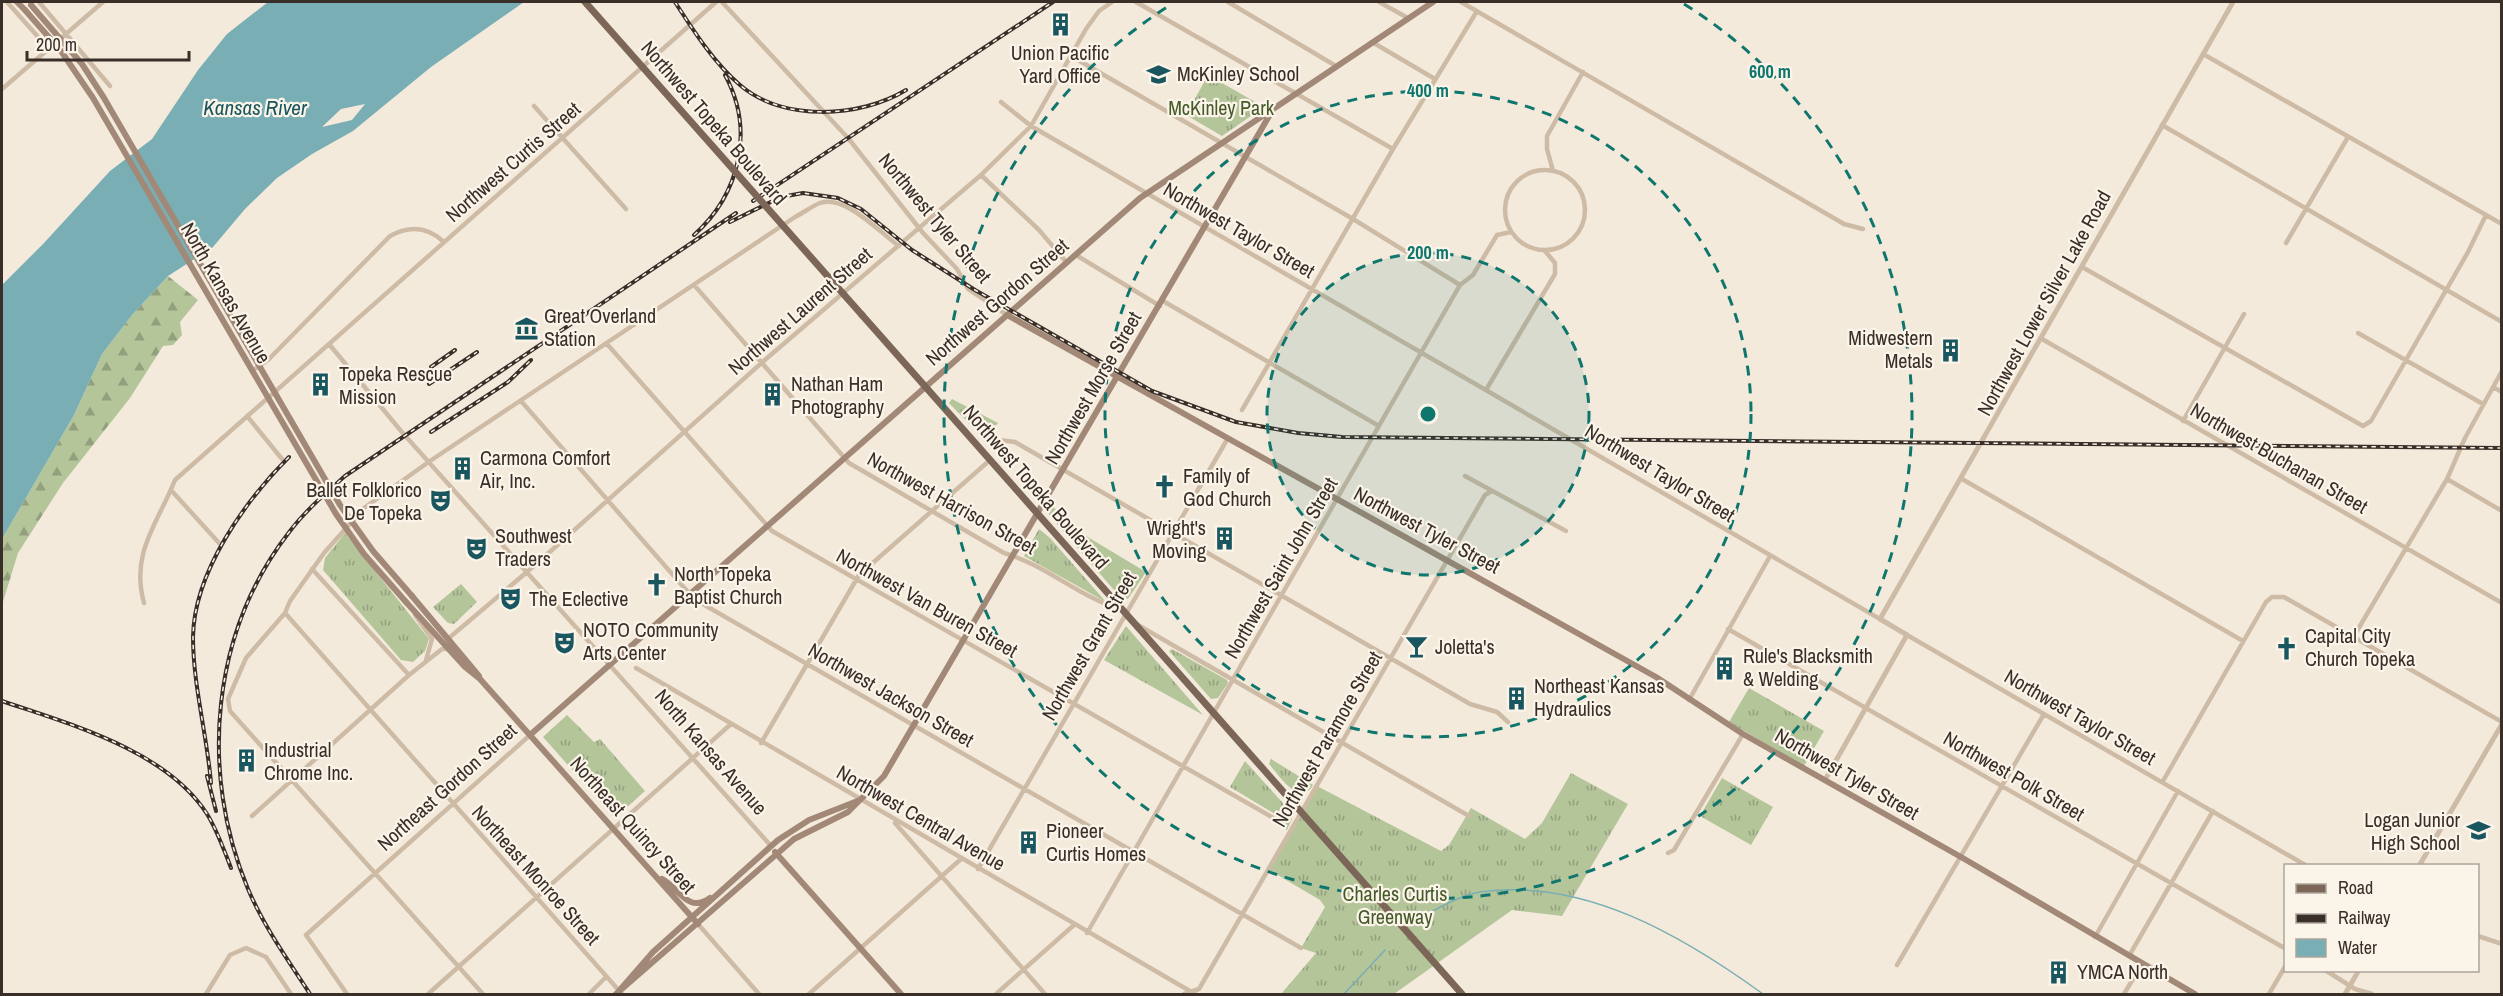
<svg xmlns="http://www.w3.org/2000/svg" width="2503" height="996" font-family="'Archivo Narrow',sans-serif">
  <defs>
    <pattern id="grass-tufts" width="24" height="20" patternUnits="userSpaceOnUse" patternTransform="scale(1.5)"><rect width="24" height="20" fill="#b4c59a"/><path d="M3 7l-1-3M5 7V3M7 7l1-3M15 17l-1-3M17 17v-4M19 17l1-3" fill="none" stroke="#93a07e"/></pattern>
    <pattern id="forest-firs" width="22" height="20" patternUnits="userSpaceOnUse" patternTransform="scale(1.5)"><rect width="22" height="20" fill="#b4c59a"/><path d="M5 1l3.5 6h-7zM16 11l3.5 6h-7z" fill="#93a07e"/></pattern>
  </defs>
  <rect width="100%" height="100%" fill="#f4eadc"/>
  <path fill="url(#grass-tufts)" d="M1208 75 1264 107 1222 136 1186 115Z
    M952 399 998 423 989 433V444L949 403Z
    M1050 503 1071 527 1146 572 1128 599 1120 597 1049 515Z
    M1039 529 1050 538 1106 602 1024 556Z
    M345 533 429 639 425 651 413 662 401 660 323 570 325 558Z
    M461 584 477 602 454 624 448 623 433 607Z
    M1126 626 1203 715 1104 660Z
    M1172 649 1227 680 1228 683 1218 698 1211 699 1169 651Z
    M1749 688 1824 731 1804 766 1729 722Z
    M567 715 594 742 600 739 645 791 615 818 543 737Z
    M1271 759 1313 785C1300 808 1279 775 1269 764Z
    M1245 761 1290 811 1292 819 1287 830 1282 827 1286 820 1282 817 1284 814 1279 811 1275 814 1230 787Z
    M1571 773 1628 804 1562 916 1512 910 1394 994H1281L1316 953 1301 948 1325 907 1320 900 1269 870 1317 786 1441 851 1449 845 1471 808 1525 839 1542 823Z
    M1722 778 1773 807 1751 845 1700 816Z"/>
  <path fill="url(#forest-firs)" d="M168 276 198 300 180 322 182 335 173 345 163 346 130 398 63 483 18 553 2 605V539L74 415 102 354 132 315Z"/>
  <path fill="#78aeb4" fill-rule="evenodd" d="M268 2H524L431 67 353 131 312 154 277 178 245 209 213 247 168 276 132 315 102 354 74 415 2 539V285L44 243 110 171 152 139 198 70 227 34ZM365 104 352 120 322 127 341 109Z"/>
  <g fill="none" stroke-linecap="round" stroke-linejoin="round">
    <path stroke="#78aeb4" stroke-width="1.5" d="M1429 913C1444 905 1462 895 1480 892 1583 877 1683 936 1763 994
      M1344 994 1385 950"/>
    <path stroke="#cebba6" stroke-width="4.5" d="M7 2 48 48
      M39 2 110 86
      M722 2 848 138 923 233 957 269 968 289 1007 315
      M1136 2 1393 149
      M1228 2 1336 66
      M1379 2 1408 18
      M1461 2 1844 224 1863 229
      M1372 42 1435 79
      M2203 54 2502 224
      M1071 56 1353 219 1460 285
      M2 89 103 2
      M1001 102 1031 126 1880 619
      M534 106 626 209
      M2162 125 2502 322
      M1505 210a40 40 0 1 1 80 0a40 40 0 1 1-80 0Z
      M1553 171 1547 149V136L1583 72
      M981 175 1039 230 1067 263
      M2286 243 2348 137
      M1076 255 1160 306
      M2082 267 2363 426 2371 421 2468 252 2486 215
      M695 286 849 463 1004 553C1046 565 1079 597 1120 609
      M1163 301 1379 426
      M2358 333 2483 404
      M2042 339 2502 603
      M329 344 401 431 771 846
      M607 344 772 531 1284 824
      M252 371 268 360 390 236C410 225 428 227 444 242
      M2493 387 2502 392
      M1486 390 1555 274V263L1545 251
      M521 401 694 599 1301 948
      M1242 410 1393 149 1477 11
      M247 416 282 459
      M2183 421 2244 314
      M999 440 1015 442 1470 704 1497 712 1508 722
      M1465 476 1566 531
      M1962 479 2243 641
      M2447 479 2502 511
      M171 490 219 543
      M312 569 409 675
      M144 603C130 553 158 523 175 480L716 2
      M285 613 622 994
      M415 615 432 639 426 660
      M1138 625 1469 816
      M1728 629 2286 949
      M1907 635 2307 866
      M2354 636 2447 479 2465 438 2502 371
      M449 638 534 566 766 359 981 175 1031 126 1086 29 1099 11 1112 2
      M636 668 1195 994
      M1689 700 1770 556
      M761 743 859 575 990 460
      M2163 781 2266 602 2272 597H2284L2502 722
      M252 816 409 675 442 649H448
      M895 823 1045 994
      M1668 853 1674 850 1743 734
      M978 869 1228 438
      M698 924 759 994
      M1087 933 1460 285 1473 275 1497 235 1511 232
      M2478 936 2502 944
      M2095 937 2178 791
      M2129 956 2213 811
      M1897 965 2044 714
      M2325 970 2355 989 2372 994
      M206 994 230 955 246 948 266 957 291 994
      M347 994 306 935 530 735
      M428 994 731 724
      M483 994 230 711 228 699 246 658 285 613 290 601 324 553 364 508 430 461 795 217C803 213 812 206 820 203 845 194 880 233 899 246
      M589 994 606 977
      M809 994 961 859
      M996 994 1074 925
      M1184 994 1199 989 1485 495 1490 492
      M2124 994 2142 964
      M2269 994 2286 965"/>
    <path stroke="#cebba6" stroke-width="5" d="M1825 780 1907 635 1880 619 2233 2
      M2419 866 2502 724
      M2345 994 2359 970"/>
    <path stroke="#a28977" stroke-width="6" d="M17 2 25 10
      M1007 315 1656 677 1743 734 1961 857 2195 994
      M412 596 479 676
      M406 602 465 667 480 679 698 924
      M530 735 1140 198 1433 2
      M775 852 901 994
      M662 879C679 888 688 914 710 898
      M619 991 653 952 778 840 809 820 860 800
      M616 994 794 839 848 812 884 776 1272 111"/>
    <path stroke="#7c6657" stroke-width="7" d="M862 315 1462 994"/>
    <defs>
      <path id="rail" d="M675 2C693 30 714 63 740 85 783 122 860 118 906 90
        M753 201 1053 2
        M730 222 781 197 803 193 838 198 861 209 912 250 975 290 1152 391 1236 422 1298 433 1342 437 2502 448
        M694 235C740 194 755 130 725 75
        M431 367 455 350
        M429 384 477 352
        M431 432 508 382 531 360
        M2 701C69 724 166 750 207 814 217 830 224 850 231 868
        M207 776 216 811
        M211 783C207 735 193 685 193 637 194 572 245 501 289 457
        M310 994C288 960 264 927 248 889 199 772 211 632 290 531 306 510 326 493 345 476L736 213"/>
    </defs>
    <use href="#rail" stroke="#392e28" stroke-width="4"/>
    <use href="#rail" stroke="#fbf4e9" stroke-width="1.5" stroke-dasharray="4.5" stroke-linecap="butt"/>
    <path stroke="#a28977" stroke-width="6" d="M31 5 82 64 104 98 340 505 373 551 412 596
      M25 10 61 51 93 98 336 514 364 554 406 602"/>
    <path stroke="#7c6657" stroke-width="7" d="M585 2 862 315"/>
  </g>
  <circle cx="1428" cy="414" r="161" fill="#0f766e" fill-opacity=".12"/>
  <g fill="none" stroke="#0f766e" stroke-width="3" stroke-dasharray="10 8">
    <circle cx="1428" cy="414" r="161"/>
    <circle cx="1428" cy="414" r="323"/>
    <path d="M1684 4A484 484 0 1 1 1172 4"/>
  </g>
  <defs>
    <symbol id="building-bare" viewBox="-9 -9 18 18"><path d="M-4-6H4V6H1V3H-1V6H-4ZM-2.5-4.3h1.7v1.8h-1.7ZM.8-4.3h1.7v1.8H.8ZM-2.5-1h1.7V.8h-1.7ZM.8-1h1.7V.8H.8Z" fill="#19565f" stroke="#fbf4e9" stroke-width="2.5" paint-order="stroke"/></symbol>
    <symbol id="school-bare" viewBox="-9 -9 18 18"><path d="M0-5L7-2L0 1L-7-2ZM-4 1L0 2.5L4 1V4Q0 6-4 4Z" fill="#19565f" stroke="#fbf4e9" stroke-width="2.5" paint-order="stroke"/></symbol>
    <symbol id="museum-bare" viewBox="-9 -9 18 18"><path d="M0-6L6-3V-2H-6V-3ZM-5-1h2V3h-2ZM-1-1h2V3h-2ZM3-1h2V3H3ZM-6 4H6V6H-6Z" fill="#19565f" stroke="#fbf4e9" stroke-width="2.5" paint-order="stroke"/></symbol>
    <symbol id="church-bare" viewBox="-9 -9 18 18"><path d="M-1.2-6h2.4v3.5h3.3v2.4h-3.3V6h-2.4V-.1h-3.3v-2.4h3.3Z" fill="#19565f" stroke="#fbf4e9" stroke-width="2.5" paint-order="stroke"/></symbol>
    <symbol id="theatre-bare" viewBox="-9 -9 18 18"><path d="M-5-5.5Q0-4 5-5.5V0Q5 5 0 6Q-5 5-5 0ZM-3.3-2.5H-1v1.5H-3.3ZM1-2.5H3.3v1.5H1ZM-2.8 1Q0 5.5 2.8 1Z" fill="#19565f" stroke="#fbf4e9" stroke-width="2.5" paint-order="stroke"/></symbol>
    <symbol id="bar-bare" viewBox="-9 -9 18 18"><path d="M-6-5H6L.8 .8V4.5H3.5V6h-7V4.5H-.8V.8Z" fill="#19565f" stroke="#fbf4e9" stroke-width="2.5" paint-order="stroke"/></symbol>
  </defs>
  <g fill-rule="evenodd">
    <use href="#building-bare" x="1044" y="8" width="33" height="33"/>
    <use href="#school-bare" x="1142" y="58" width="33" height="33"/>
    <use href="#museum-bare" x="510" y="312" width="33" height="33"/>
    <use href="#building-bare" x="1934" y="334" width="33" height="33"/>
    <use href="#building-bare" x="304" y="368" width="33" height="33"/>
    <use href="#building-bare" x="756" y="378" width="33" height="33"/>
    <use href="#building-bare" x="446" y="452" width="33" height="33"/>
    <use href="#church-bare" x="1148" y="470" width="33" height="33"/>
    <use href="#theatre-bare" x="424" y="484" width="33" height="33"/>
    <use href="#building-bare" x="1208" y="522" width="33" height="33"/>
    <use href="#theatre-bare" x="460" y="532" width="33" height="33"/>
    <use href="#church-bare" x="640" y="568" width="33" height="33"/>
    <use href="#theatre-bare" x="494" y="582" width="33" height="33"/>
    <use href="#theatre-bare" x="548" y="626" width="33" height="33"/>
    <use href="#bar-bare" x="1400" y="630" width="33" height="33"/>
    <use href="#church-bare" x="2270" y="632" width="33" height="33"/>
    <use href="#building-bare" x="1708" y="652" width="33" height="33"/>
    <use href="#building-bare" x="1500" y="682" width="33" height="33"/>
    <use href="#building-bare" x="230" y="744" width="33" height="33"/>
    <use href="#school-bare" x="2462" y="814" width="33" height="33"/>
    <use href="#building-bare" x="1012" y="826" width="33" height="33"/>
    <use href="#building-bare" x="2042" y="956" width="33" height="33"/>
  </g>
  <g text-anchor="middle" stroke-width="4.5" stroke-linejoin="round" paint-order="stroke">
    <g font-size="20" fill="#392e28" stroke="#fbf4e9" text-anchor="start">
      <text x="1060" y="60" text-anchor="middle">Union Pacific<tspan x="1060" dy="23">Yard Office</tspan></text>
      <text x="1177" y="81">McKinley School</text>
      <text x="544" y="323">Great Overland<tspan x="544" dy="23">Station</tspan></text>
      <text x="1933" y="345" text-anchor="end">Midwestern<tspan x="1933" dy="23">Metals</tspan></text>
      <text x="339" y="381">Topeka Rescue<tspan x="339" dy="23">Mission</tspan></text>
      <text x="791" y="391">Nathan Ham<tspan x="791" dy="23">Photography</tspan></text>
      <text x="480" y="465">Carmona Comfort<tspan x="480" dy="23">Air, Inc.</tspan></text>
      <text x="1183" y="483">Family of<tspan x="1183" dy="23">God Church</tspan></text>
      <text x="422" y="497" text-anchor="end">Ballet Folklorico<tspan x="422" dy="23">De Topeka</tspan></text>
      <text x="1206" y="535" text-anchor="end">Wright's<tspan x="1206" dy="23">Moving</tspan></text>
      <text x="495" y="543">Southwest<tspan x="495" dy="23">Traders</tspan></text>
      <text x="674" y="581">North Topeka<tspan x="674" dy="23">Baptist Church</tspan></text>
      <text x="529" y="606">The Eclective</text>
      <text x="583" y="637">NOTO Community<tspan x="583" dy="23">Arts Center</tspan></text>
      <text x="2305" y="643">Capital City<tspan x="2305" dy="23">Church Topeka</tspan></text>
      <text x="1435" y="654">Joletta's</text>
      <text x="1743" y="663">Rule's Blacksmith<tspan x="1743" dy="23">&amp; Welding</tspan></text>
      <text x="1534" y="693">Northeast Kansas<tspan x="1534" dy="23">Hydraulics</tspan></text>
      <text x="264" y="757">Industrial<tspan x="264" dy="23">Chrome Inc.</tspan></text>
      <text x="2460" y="827" text-anchor="end">Logan Junior<tspan x="2460" dy="23">High School</tspan></text>
      <text x="1046" y="838">Pioneer<tspan x="1046" dy="23">Curtis Homes</tspan></text>
      <text x="2077" y="979">YMCA North</text>
    </g>
    <g font-size="20" fill="#455a29" stroke="#fbf4e9">
      <text x="1221" y="115">McKinley Park</text>
      <text x="1395" y="901">Charles Curtis<tspan x="1395" dy="23">Greenway</tspan></text>
    </g>
    <g font-size="20" fill="#392e28" stroke="#fbf4e9">
      <text transform="translate(714 123) rotate(49)" y="7">Northwest Topeka Boulevard</text>
      <text transform="translate(513 162) rotate(-41)" y="7">Northwest Curtis Street</text>
      <text transform="translate(935 218) rotate(50)" y="7">Northwest Tyler Street</text>
      <text transform="translate(1239 230) rotate(30)" y="7">Northwest Taylor Street</text>
      <text transform="translate(226 293) rotate(60)" y="7">North Kansas Avenue</text>
      <text transform="translate(997 302) rotate(-41)" y="7">Northwest Gordon Street</text>
      <text transform="translate(2044 303) rotate(-61)" y="7">Northwest Lower Silver Lake Road</text>
      <text transform="translate(800 311) rotate(-41)" y="7">Northwest Laurent Street</text>
      <text transform="translate(1093 388) rotate(-60)" y="7">Northwest Morse Street</text>
      <text transform="translate(2279 458) rotate(30)" y="7">Northwest Buchanan Street</text>
      <text transform="translate(1660 473) rotate(31)" y="7">Northwest Taylor Street</text>
      <text transform="translate(1036 487) rotate(49)" y="7">Northwest Topeka Boulevard</text>
      <text transform="translate(952 503) rotate(29)" y="7">Northwest Harrison Street</text>
      <text transform="translate(1427 530) rotate(28)" y="7">Northwest Tyler Street</text>
      <text transform="translate(1281 568) rotate(-60)" y="7">Northwest Saint John Street</text>
      <text transform="translate(927 603) rotate(29)" y="7">Northwest Van Buren Street</text>
      <text transform="translate(1089 646) rotate(-60)" y="7">Northwest Grant Street</text>
      <text transform="translate(891 695) rotate(30)" y="7">Northwest Jackson Street</text>
      <text transform="translate(2080 717) rotate(30)" y="7">Northwest Taylor Street</text>
      <text transform="translate(1327 739) rotate(-60)" y="7">Northwest Paramore Street</text>
      <text transform="translate(711 752) rotate(49)" y="7">North Kansas Avenue</text>
      <text transform="translate(1847 774) rotate(30)" y="7">Northwest Tyler Street</text>
      <text transform="translate(2014 776) rotate(30)" y="7">Northwest Polk Street</text>
      <text transform="translate(447 787) rotate(-42)" y="7">Northeast Gordon Street</text>
      <text transform="translate(921 818) rotate(30)" y="7">Northwest Central Avenue</text>
      <text transform="translate(633 825) rotate(48)" y="7">Northeast Quincy Street</text>
      <text transform="translate(536 875) rotate(48)" y="7">Northeast Monroe Street</text>
    </g>
    <g font-size="21" font-style="italic" fill="#19565f" stroke="#fbf4e9">
      <text x="255" y="115">Kansas River</text>
    </g>
  </g>
  <circle cx="1428" cy="414" r="9" fill="#0f766e" stroke="#fbf4e9" stroke-width="3"/>
  <g font-size="18" text-anchor="middle" font-weight="bold" fill="#0f766e" stroke="#fbf4e9" stroke-width="4.5" stroke-linejoin="round" paint-order="stroke">
    <text x="1770" y="78">600 m</text>
    <text x="1428" y="97">400 m</text>
    <text x="1428" y="259">200 m</text>
  </g>
  <rect width="2503" height="996" fill="none" stroke="#392e28" stroke-width="6"/>
  <rect x="2284" y="864" width="195" height="108" fill="#fbf4e9" stroke="#ada59c" stroke-width="1.5"/>
  <rect x="2296" y="884" width="30" height="9" fill="#7c6657" stroke="#ada59c" stroke-width="1.5"/>
  <text x="2338" y="894" font-size="18" fill="#392e28">Road</text>
  <rect x="2296" y="914" width="30" height="9" fill="#392e28" stroke="#ada59c" stroke-width="1.5"/>
  <text x="2338" y="924" font-size="18" fill="#392e28">Railway</text>
  <rect x="2296" y="939" width="30" height="18" fill="#78aeb4" stroke="#ada59c" stroke-width="1.5"/>
  <text x="2338" y="954" font-size="18" fill="#392e28">Water</text>
  <path d="M27 51v9h162v-9" fill="none" stroke="#392e28" stroke-width="3"/>
  <text x="36" y="51" font-size="18" fill="#392e28" stroke="#fbf4e9" stroke-width="4.5" paint-order="stroke">200 m</text>
</svg>
